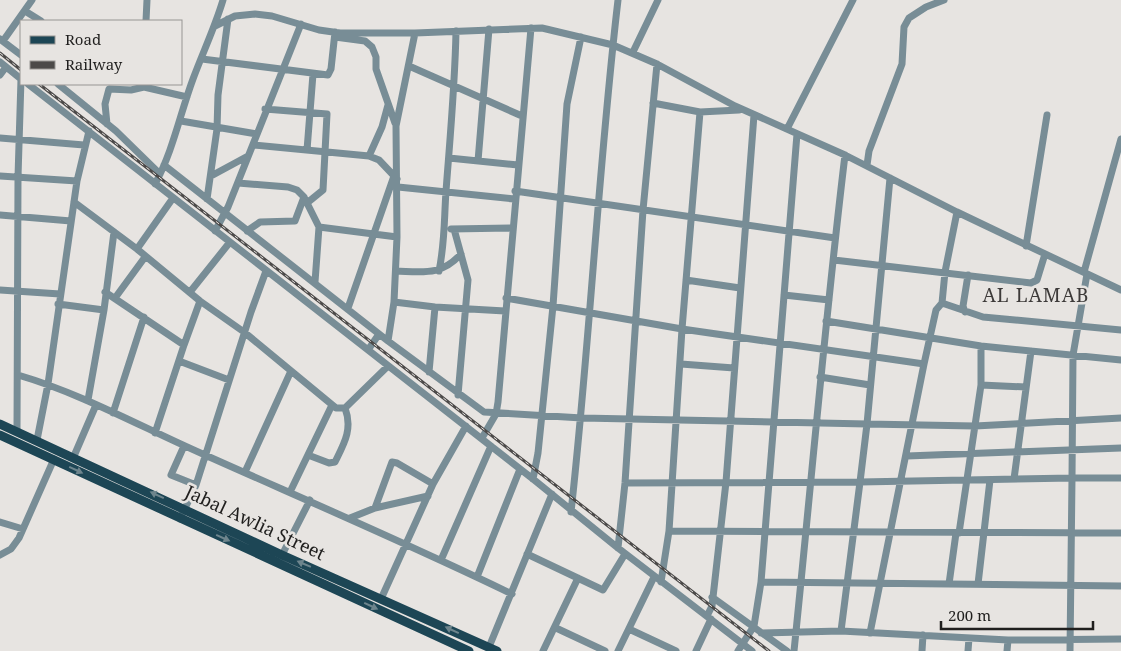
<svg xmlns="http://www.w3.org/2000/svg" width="1121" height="651" font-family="'Noto Serif',serif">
  <rect width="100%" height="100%" fill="#e7e4e1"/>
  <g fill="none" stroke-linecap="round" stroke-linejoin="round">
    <path stroke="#788d96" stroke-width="7" d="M25 11 41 21
      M146 21 147 0
      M215 26 235 16 255 14 272 16 319 30 340 33H415L542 28 613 45 657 64 735 106 845 155 957 212 1121 290
      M335 37 365 41 372 47 376 57V69L395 123
      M0 39 21 55
      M3 41 32 0
      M633 52 658 0
      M202 59 328 75 331 69 335 32
      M0 62 21 79
      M409 66 522 116
      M0 75 6 67
      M28 84 533 479 618 548 752 651
      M58 84 116 131 160 174
      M144 87 187 97
      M653 103 700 112 739 110
      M265 109 327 114 323 190 307 203
      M181 121 257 134
      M107 124 105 104 109 89 131 90 144 87 143 84
      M787 129 853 0
      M0 138 84 145
      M253 145 369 156 379 160 397 179
      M307 150 313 74
      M369 156 382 127 388 105
      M449 158 518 165
      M478 161 489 29
      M164 165 388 341 484 412 582 418 867 424 860 482 1072 478 1070 651
      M867 165 869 151 902 64 904 27 909 18 926 7 944 0
      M0 176 77 181
      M211 176 248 156
      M890 178 867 424 975 426 1121 418
      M238 183 288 187 297 190 304 197 319 227 315 282
      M155 184C173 151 180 114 193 79 203 52 215 27 223 0
      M398 187 514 199
      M515 191 835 238
      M207 199 217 129 218 95 228 19
      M74 202 137 249 200 301 244 332 336 408H345L388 366
      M0 215 71 221
      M319 227 397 237
      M451 229 513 228
      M454 229 468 280 458 395
      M215 231 228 207 301 24
      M247 231 260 222 295 221 304 197
      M1026 246 1047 115
      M137 249 173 198
      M834 260 1031 283 1037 280 1045 254
      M396 271C424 272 441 276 461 254
      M439 271C445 242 444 220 446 191 450 138 455 85 456 31
      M1084 272 1121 139
      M1087 274 1073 355 1072 478H1121
      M686 280 740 288
      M0 290 60 294
      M105 292 184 345
      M190 292 230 242
      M784 295 829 300
      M115 298 145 257
      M506 298 682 329 924 364
      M394 302 435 307 505 311
      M942 303 983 317 1121 330
      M58 304 104 310
      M348 308 394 176
      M965 312 963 306 968 275
      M826 321 981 346 1121 360
      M388 341 394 302 397 237 396 126 415 33
      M368 350 379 334
      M179 361 229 380
      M681 364 734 368
      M429 372 435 307
      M18 375C83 394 143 428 205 455 308 501 411 545 512 594
      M820 377 870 385
      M981 385 1026 387
      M88 400 104 310 114 232
      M113 413 144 317
      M17 431 18 177 21 79
      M155 433 184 345 200 301
      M482 438 496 414 498 402 531 28
      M37 440 48 384 77 181 89 131
      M184 446 171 475 196 485
      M308 455 329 463 335 462C344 444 353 429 345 408
      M74 456 96 405
      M907 456 1121 448
      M245 472 291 371
      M533 479 538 453 553 306 567 104 581 37
      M1014 479 1031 351
      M625 483 860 482 841 631
      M290 492 332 405
      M375 508 392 462 397 463 433 484
      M571 512C590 341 598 170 618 0
      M350 518 375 508 428 496
      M180 519 196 485 251 312 266 271
      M0 522 23 529
      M669 531 1121 533
      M959 533 981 385V346
      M618 548 625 483 643 210 657 64
      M527 554 603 590 625 554
      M0 555 11 549 19 538 54 459
      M282 555 310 500
      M441 560 491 446
      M477 577 520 469
      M661 582 669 531 682 329 700 112
      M761 582 1121 586
      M949 584 956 533
      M978 584 990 480
      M712 597 787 651
      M381 599 433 484 466 426
      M707 616 712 606 726 482 754 115
      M556 628 605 651
      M629 629 676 651
      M761 633 841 631 1008 640 1121 639
      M870 633 924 364 936 310 942 303 945 272 957 212
      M489 647 552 494
      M543 651 578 578
      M618 651 654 577
      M696 651 711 619
      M738 651 754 626 761 582 797 134
      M794 651C811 486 825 320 845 155
      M922 651 923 635
      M968 651 969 638
      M1007 651 1008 640"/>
    <path stroke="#1d4655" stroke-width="9" d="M0 424 282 555 497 651
      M0 435 469 651"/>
    <defs>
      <path id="rail" d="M0 53 21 70
        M39 84 769 651"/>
    </defs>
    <use href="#rail" stroke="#4c4a49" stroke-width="3"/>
    <use href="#rail" stroke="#e7e4e1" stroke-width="1" stroke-dasharray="4" stroke-linecap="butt"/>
  </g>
  <defs><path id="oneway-solid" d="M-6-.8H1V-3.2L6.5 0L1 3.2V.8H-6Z" transform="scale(1.25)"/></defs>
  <g fill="#6e858d">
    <use href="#oneway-solid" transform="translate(76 470) rotate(25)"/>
    <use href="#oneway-solid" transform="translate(157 495) rotate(-155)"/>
    <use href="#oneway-solid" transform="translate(223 538) rotate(24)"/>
    <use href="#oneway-solid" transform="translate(304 564) rotate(-157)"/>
    <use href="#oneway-solid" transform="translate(371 606) rotate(25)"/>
    <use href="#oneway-solid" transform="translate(452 630) rotate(-155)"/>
  </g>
  <g text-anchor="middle" stroke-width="5" stroke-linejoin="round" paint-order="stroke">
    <g font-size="18" fill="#201f1e" stroke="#e7e4e1">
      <text transform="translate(255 523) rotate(25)" y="6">Jabal Awlia Street</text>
    </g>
    <g font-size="19" letter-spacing="1" fill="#3d3a39" stroke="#e7e4e1">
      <text x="1036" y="302">AL LAMAB</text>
    </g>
  </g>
  <rect x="20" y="20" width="162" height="65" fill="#e7e4e1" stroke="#979593"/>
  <rect x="30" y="36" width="25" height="8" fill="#1d4655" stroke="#979593"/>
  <text x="65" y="45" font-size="15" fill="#201f1e">Road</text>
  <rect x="30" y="61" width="25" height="8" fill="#4c4a49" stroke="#979593"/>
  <text x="65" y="70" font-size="15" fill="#201f1e">Railway</text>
  <path d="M941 621v8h152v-8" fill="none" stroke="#201f1e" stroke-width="2.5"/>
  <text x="948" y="621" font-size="15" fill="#201f1e" stroke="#e7e4e1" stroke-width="4" paint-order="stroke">200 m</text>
</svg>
